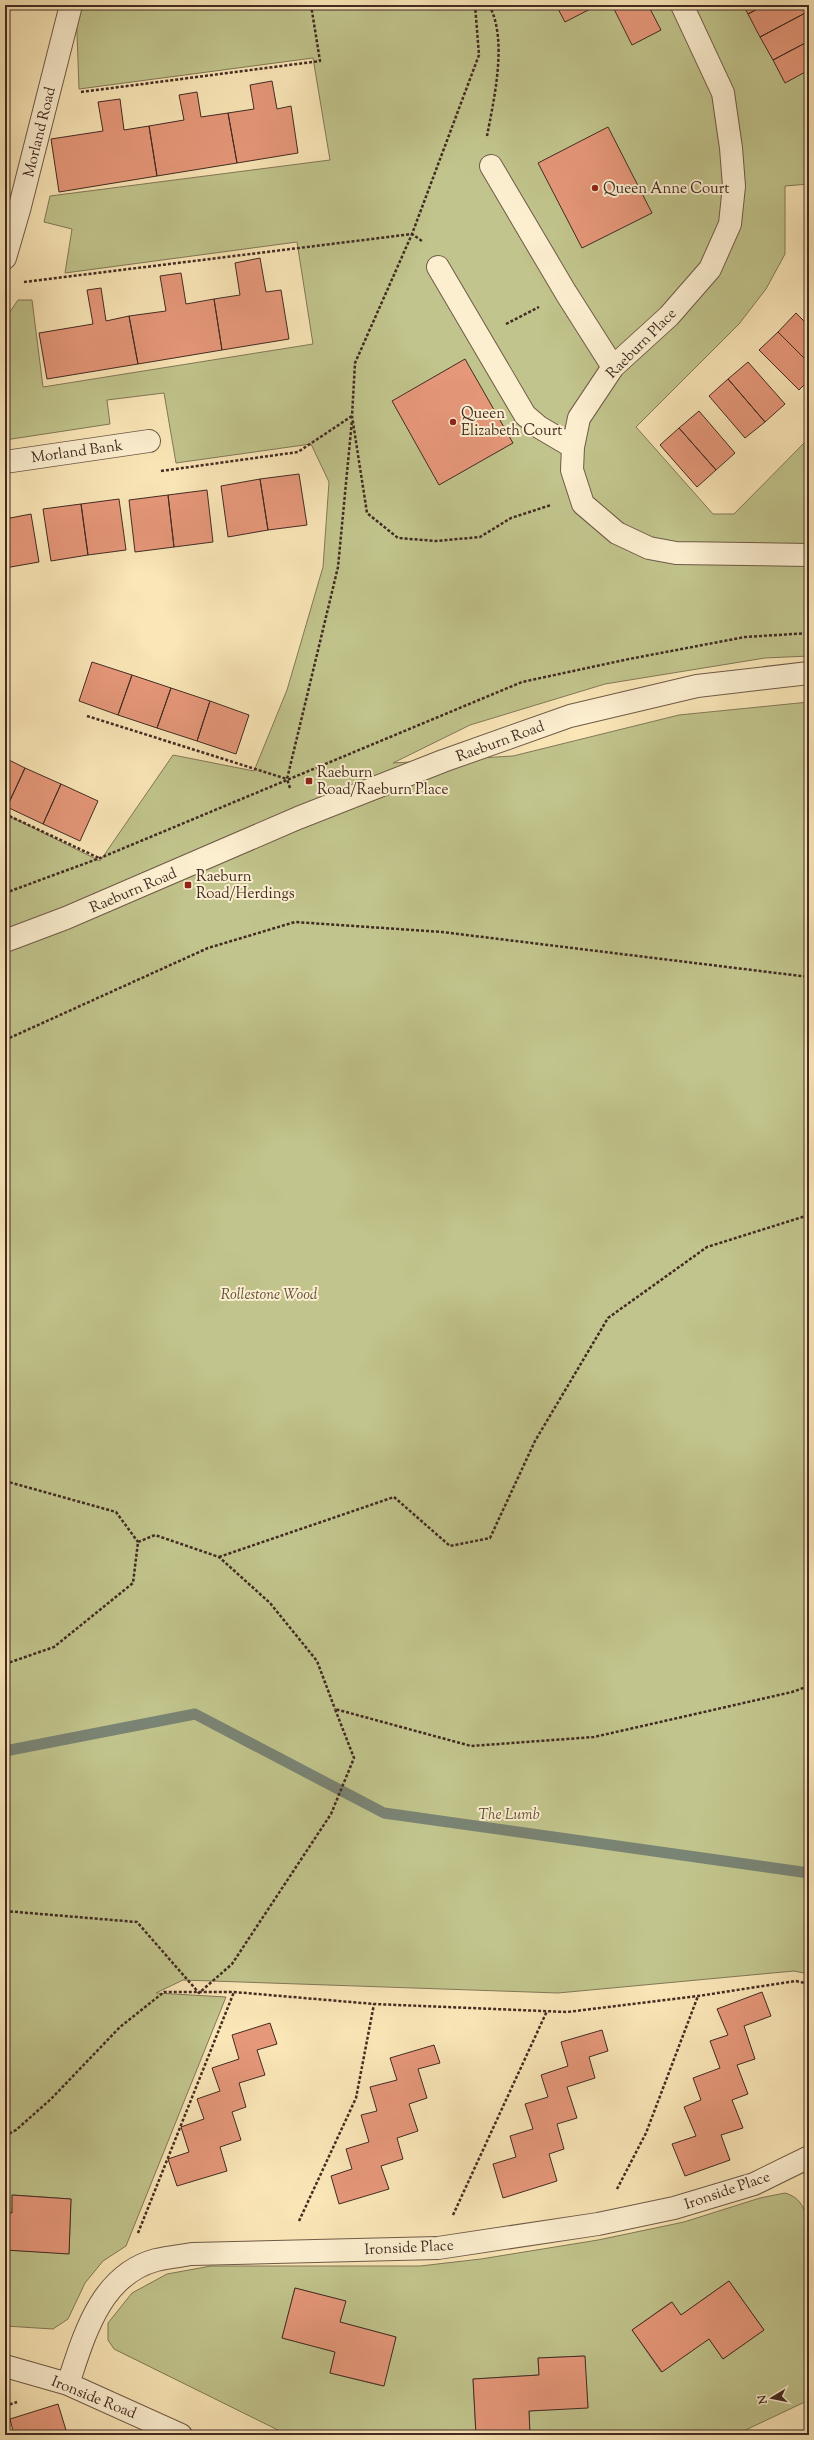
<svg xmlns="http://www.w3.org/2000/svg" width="814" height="2440" font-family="'Sorts Mill Goudy',serif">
  <rect width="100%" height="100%" fill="#fae6b7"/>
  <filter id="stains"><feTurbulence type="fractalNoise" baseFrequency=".005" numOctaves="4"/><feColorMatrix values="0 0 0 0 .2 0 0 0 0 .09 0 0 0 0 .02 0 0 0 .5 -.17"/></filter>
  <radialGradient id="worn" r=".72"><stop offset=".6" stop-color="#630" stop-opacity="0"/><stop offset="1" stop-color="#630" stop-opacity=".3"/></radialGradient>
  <path fill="#c1c48c" stroke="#827858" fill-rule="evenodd" d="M76 5H97V10L125 5H809V184L785 186V254L766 289 739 324 636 427 713 514H734L809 438V656L765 658 605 684 470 725 393 763 513 756 679 715 809 702V1974L794 1971 558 1993 183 1980 156 1993 226 1997 126 2246 103 2261 85 2283 68 2319 53 2329 5 2326V2250L69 2253 71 2199 13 2195 12 2213 5 2212V814L100 861 173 755 254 771 287 690 323 567 329 482 311 444 176 463 164 393 107 400 110 424 5 440V319L18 300H32L43 387 313 344 297 242 65 273 72 229 44 222 50 196 330 160 313 58 79 89Z
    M785 2193C802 2198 804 2209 809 2225V2400L735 2435H530L529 2411 588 2407 584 2356 538 2358 539 2375 473 2379 476 2435H288L114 2349 108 2340V2323L132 2293 167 2274 211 2266H420L481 2259 598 2240 684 2222 760 2198ZM729 2281 764 2330 723 2359 709 2339 661 2372 632 2330 671 2302 681 2315ZM295 2288 345 2301 340 2322 396 2337 383 2386 330 2373 335 2352 282 2338Z"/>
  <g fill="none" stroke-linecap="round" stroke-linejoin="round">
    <path stroke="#7a8474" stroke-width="11" d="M5 1751 195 1714 384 1813 809 1873"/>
  </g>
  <path fill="#e6987a" stroke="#422b23" d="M556 5H598L565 22Z
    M612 5H648L661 30 632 45Z
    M743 5H765L748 14Z
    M765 5H807L809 11 760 37 748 14Z
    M809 11V41L773 60 760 37Z
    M809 41V70L785 83 773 60Z
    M272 81 277 109 291 106 298 153 237 163 228 113 254 109 250 85Z
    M197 92 201 117 228 113 237 163 157 176 149 126 184 120 179 95Z
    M120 99 124 130 149 126 157 176 59 192 51 139 103 131 98 102Z
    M608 127 652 213 582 248 538 163Z
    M260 258 266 292 281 290 289 339 222 350 214 299 240 295 235 263Z
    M181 273 186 304 214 299 222 350 138 364 129 316 166 311 160 276Z
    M101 288 106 321 129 316 138 364 47 379 39 333 93 324 87 290Z
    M796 313 809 326V363L778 332Z
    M778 332 809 363V380L799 390 759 350Z
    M465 359 513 443 439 485 392 401Z
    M748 362 785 404 765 422 728 379Z
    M728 379 765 422 745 438 709 396Z
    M699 411 735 453 716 470 679 428Z
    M679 428 716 470 697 487 660 445Z
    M299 474 307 525 268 530 260 479Z
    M260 479 268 530 228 537 221 486Z
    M207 490 213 542 174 547 168 495Z
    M168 495 174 547 135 552 129 500Z
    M119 499 126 550 88 555 81 504Z
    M81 504 88 555 51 561 43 509Z
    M31 514 39 562 5 568V519Z
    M92 662 132 675 118 715 79 701Z
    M132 675 171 688 157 728 118 715Z
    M171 688 210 701 197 741 157 728Z
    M210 701 249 715 236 754 197 741Z
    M5 758 25 768 7 807 5 806Z
    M25 768 61 784 43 824 7 807Z
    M61 784 98 801 80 841 43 824Z
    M762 1992 771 2016 744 2026 755 2059 737 2065 748 2094 732 2100 743 2128 721 2135 730 2160 685 2176 672 2144 696 2136 684 2107 701 2100 693 2078 720 2068 710 2041 728 2035 717 2009Z
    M270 2023 277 2044 257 2050 265 2075 239 2083 246 2107 232 2112 241 2140 220 2147 227 2171 177 2186 168 2159 189 2152 181 2127 204 2119 197 2099 220 2091 212 2068 239 2059 232 2035Z
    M602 2030 608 2051 589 2057 595 2078 567 2087 577 2118 557 2124 564 2149 549 2154 557 2181 503 2198 493 2164 516 2157 510 2136 533 2129 525 2104 548 2097 541 2075 568 2066 561 2042Z
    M434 2045 440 2063 418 2069 427 2098 409 2104 418 2131 397 2138 403 2159 381 2166 389 2189 339 2204 331 2176 352 2169 346 2149 369 2142 361 2115 377 2111 370 2087 397 2080 390 2058Z
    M12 2195 71 2199 69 2254 5 2250V2212L12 2213Z
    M729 2281 764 2330 723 2359 709 2339 662 2372 632 2330 672 2302 681 2315Z
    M295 2288 346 2301 340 2322 396 2337 384 2386 330 2373 335 2352 282 2338Z
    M585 2356 588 2408 529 2411 530 2435H476L473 2379 539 2375 538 2358Z
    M58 2404 66 2430 53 2435H14L10 2419Z"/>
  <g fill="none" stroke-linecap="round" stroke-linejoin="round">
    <defs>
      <path id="minor" d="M682 5 723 93 731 148 734 186 730 224 710 269 669 316 613 367 579 418 573 447 572 470 583 504 617 533 649 548 676 553 809 555
        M491 166 566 293 613 367
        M5 258 19 210 71 5
        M438 267 525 415 539 427 573 447
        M5 462 149 441
        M5 941 66 918 298 818 443 761 570 716 697 686 809 673
        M5 2366 68 2384 181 2435
        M68 2384C84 2336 100 2275 156 2260 168 2257 180 2256 192 2254L438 2248 598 2224 674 2208 754 2184 809 2157"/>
    </defs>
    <use href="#minor" stroke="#705a48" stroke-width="24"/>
    <path stroke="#422b23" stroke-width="2.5" stroke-dasharray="3 2" stroke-linecap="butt" d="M475 5 479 55 412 234 355 363 352 416 367 513 398 538 436 541 480 537 511 518 551 505
      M81 92 320 61 311 5
      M487 136C494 99 508 39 489 5
      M24 282 412 234 422 241
      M506 324 539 307
      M161 471 298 452 352 416
      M87 716 287 779
      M290 788 287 779 338 567 352 420
      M5 814 99 858
      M5 893 100 858 522 682 629 659 745 637 809 633
      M5 1040 208 948 295 922 442 932 809 977
      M5 1481 116 1512 138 1542
      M219 1557 394 1497 450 1546 490 1538 535 1441 608 1318 707 1247 809 1215
      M5 1664 54 1647 133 1583 138 1542 155 1535 219 1557 270 1603 317 1661 335 1709
      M5 1911 137 1922 199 1993 232 1964 331 1814 354 1758 335 1709 471 1746 594 1737 792 1692 809 1686
      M5 2136 16 2130 51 2099 120 2027 164 1992H234L374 2004 567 2012 698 1996 796 1981 809 1984
      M617 2189 646 2133 698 1996
      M453 2215 547 2011
      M299 2221 356 2098 374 2004
      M138 2233 234 1992
      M5 2406 17 2402"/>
    <use href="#minor" stroke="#fcefd0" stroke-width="22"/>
  </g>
  <g fill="#8f2418" stroke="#fcefd0" stroke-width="1.5">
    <circle cx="595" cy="188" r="4"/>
    <circle cx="453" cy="422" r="4"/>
    <rect x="305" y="777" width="8" height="8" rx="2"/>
    <rect x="184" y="881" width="8" height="8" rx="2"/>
  </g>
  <g text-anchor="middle" stroke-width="4" stroke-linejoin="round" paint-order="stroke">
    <g font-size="15" fill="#422b23" stroke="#fcefd0">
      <text transform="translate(39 132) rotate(-76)" y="5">Morland Road</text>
      <text transform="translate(641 343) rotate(-45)" y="5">Raeburn Place</text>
      <text transform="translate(77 451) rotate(-8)" y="5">Morland Bank</text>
      <text transform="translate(500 741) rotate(-20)" y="5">Raeburn Road</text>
      <text transform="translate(133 890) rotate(-23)" y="5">Raeburn Road</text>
      <text transform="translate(727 2190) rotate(-19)" y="5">Ironside Place</text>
      <text transform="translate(409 2247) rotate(-3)" y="5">Ironside Place</text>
      <text transform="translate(94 2397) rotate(22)" y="5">Ironside Road</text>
    </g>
    <g font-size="15" fill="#422b23" stroke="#fcefd0" text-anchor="start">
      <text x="603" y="193">Queen Anne Court</text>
      <text x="461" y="418">Queen<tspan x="461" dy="17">Elizabeth Court</tspan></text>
      <text x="317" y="777">Raeburn<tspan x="317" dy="17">Road/Raeburn Place</tspan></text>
      <text x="196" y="881">Raeburn<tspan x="196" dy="17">Road/Herdings</tspan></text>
    </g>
    <g font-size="15" font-style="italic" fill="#62513d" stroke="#fcefd0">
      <text x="269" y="1299">Rollestone Wood</text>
      <text x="509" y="1819">The Lumb</text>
    </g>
  </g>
  <rect width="814" height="2440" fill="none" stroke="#fae6b7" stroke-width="20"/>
  <rect x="6" y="6" width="802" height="2428" fill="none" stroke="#422b23" stroke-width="2"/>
  <rect x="10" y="10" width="794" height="2420" fill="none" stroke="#422b23"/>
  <g transform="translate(772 2398) rotate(260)" stroke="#fcefd0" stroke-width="3" paint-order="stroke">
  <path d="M0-3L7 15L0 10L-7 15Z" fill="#422b23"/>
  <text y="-6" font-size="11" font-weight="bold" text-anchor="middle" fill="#422b23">N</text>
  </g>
  <rect width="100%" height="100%" filter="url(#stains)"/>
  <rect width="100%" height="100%" fill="url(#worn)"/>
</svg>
